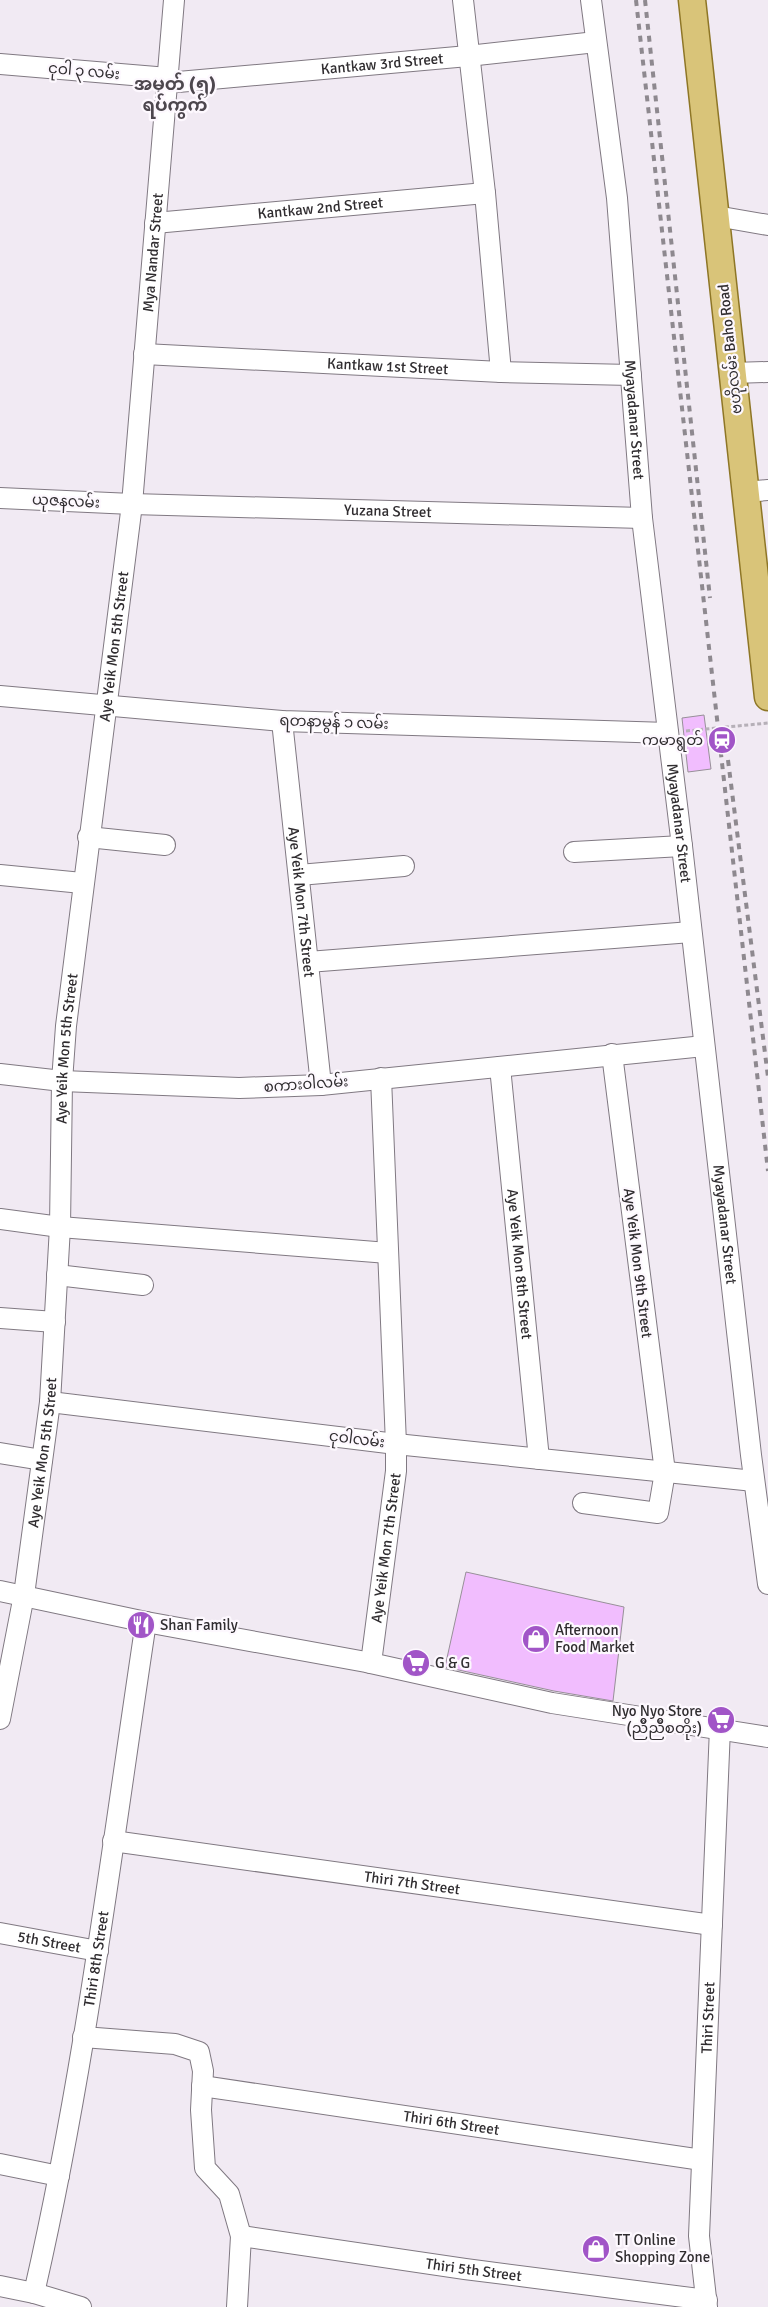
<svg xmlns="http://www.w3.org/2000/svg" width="768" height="2307" font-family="Signika,'Noto Sans Myanmar',sans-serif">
  <rect width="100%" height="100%" fill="#f1eaf3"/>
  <path fill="#f1bdfe" stroke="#979098" d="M704 715 711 769 688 772 682 718Z
    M466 1572 624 1607 613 1701 554 1691 445 1667Z"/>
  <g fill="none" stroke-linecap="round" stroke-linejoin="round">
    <defs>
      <g id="minor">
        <path d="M463 0 485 193 501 372"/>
        <path id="s1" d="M591 0 617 198 642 518 682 846 751 1455 768 1584"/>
        <path d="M0 64 168 78"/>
        <path id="s2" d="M167 83 468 56 596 42"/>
        <path d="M716 216 768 225"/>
        <path id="s3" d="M155 223 485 193"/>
        <path id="s4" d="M144 354 501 372 631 375"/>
        <path d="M732 373 768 372"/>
        <path d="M745 492 768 490"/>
        <path id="s5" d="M0 498 132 504 642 518"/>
        <path d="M0 696 282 721 668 733"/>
        <path id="s6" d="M282 721 321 1085"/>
        <path d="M88 837 165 845"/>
        <path d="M574 852 682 846"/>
        <path d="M0 875 82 883"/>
        <path d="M299 875 404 866"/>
        <path d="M308 962 691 932"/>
        <path id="s7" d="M500 1067 539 1459"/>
        <path d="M0 1074 62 1081 239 1088 321 1085 704 1046"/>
        <path d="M0 1219 60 1227 388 1253"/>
        <path d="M57 1275 143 1285"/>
        <path d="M0 1318 55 1322"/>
        <path d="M50 1402 396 1444 754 1481"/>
        <path d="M0 1453 42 1460"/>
        <path d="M583 1503 658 1513 665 1472 612 1054"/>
        <path d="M0 1591 146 1622 366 1662 552 1703 768 1737"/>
        <path id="s8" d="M371 1663 396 1471V1444L381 1078"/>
        <path id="s9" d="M0 1719 24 1595 50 1402 60 1227 62 1081 66 1026 132 504 174 0"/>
        <path id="s10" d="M113 1841 712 1925"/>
        <path id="s11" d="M0 1933 98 1951"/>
        <path d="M83 2037 175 2044 199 2052 203 2071 201 2110 205 2168 229 2194 241 2236 237 2307"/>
        <path id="s12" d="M202 2086 702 2160"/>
        <path d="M0 2164 59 2176"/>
        <path id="s13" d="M241 2236 465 2269 707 2300"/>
        <path d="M0 2286 34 2293 81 2307"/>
        <path id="s14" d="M34 2293C85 2072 112 1846 146 1622"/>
        <path id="s15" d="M707 2307 699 2236 720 1728"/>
      </g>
      <path id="major" d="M692 0 768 697"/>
    </defs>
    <use href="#minor" stroke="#807982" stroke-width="22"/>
    <use href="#major" stroke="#8e7626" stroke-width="29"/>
    <path stroke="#b6b0b8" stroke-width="3" stroke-dasharray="4 2.5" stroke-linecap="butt" d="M686 731 768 723"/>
    <use href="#minor" stroke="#fff" stroke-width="20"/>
    <use href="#major" stroke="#d9c479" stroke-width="26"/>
    <path stroke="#8e898f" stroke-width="4" stroke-dasharray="6 6" stroke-linecap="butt" d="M636 0 768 1171
      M645 0 710 598
      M728 760 768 1077"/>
  </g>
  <defs>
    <symbol id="station-disc" viewBox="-11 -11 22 22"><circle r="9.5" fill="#a155c7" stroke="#fdf8fe"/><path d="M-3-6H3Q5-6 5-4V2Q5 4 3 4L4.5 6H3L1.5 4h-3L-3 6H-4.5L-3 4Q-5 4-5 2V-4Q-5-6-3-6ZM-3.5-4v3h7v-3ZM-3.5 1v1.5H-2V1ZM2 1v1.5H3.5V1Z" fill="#fff"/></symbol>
    <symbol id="restaurant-disc" viewBox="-11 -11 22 22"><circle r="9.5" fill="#a155c7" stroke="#fdf8fe"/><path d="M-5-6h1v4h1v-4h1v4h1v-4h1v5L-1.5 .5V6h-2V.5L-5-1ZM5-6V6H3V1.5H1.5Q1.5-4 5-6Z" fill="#fff"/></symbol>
    <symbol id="shop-disc" viewBox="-11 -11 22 22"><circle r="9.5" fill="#a155c7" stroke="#fdf8fe"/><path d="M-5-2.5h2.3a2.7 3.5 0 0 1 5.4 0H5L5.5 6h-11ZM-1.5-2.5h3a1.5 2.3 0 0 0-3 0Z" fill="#fff"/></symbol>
    <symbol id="supermarket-disc" viewBox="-11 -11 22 22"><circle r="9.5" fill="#a155c7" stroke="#fdf8fe"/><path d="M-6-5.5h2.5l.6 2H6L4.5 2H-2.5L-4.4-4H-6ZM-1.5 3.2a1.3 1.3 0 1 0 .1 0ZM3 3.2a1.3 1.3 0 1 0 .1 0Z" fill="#fff"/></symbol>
  </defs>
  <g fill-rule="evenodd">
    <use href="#station-disc" x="706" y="724" width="32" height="32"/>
    <use href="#restaurant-disc" x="125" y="1609" width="32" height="32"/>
    <use href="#shop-disc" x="520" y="1623" width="32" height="32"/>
    <use href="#supermarket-disc" x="400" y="1647" width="32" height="32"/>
    <use href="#supermarket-disc" x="705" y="1704" width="32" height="32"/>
    <use href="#shop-disc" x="580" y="2233" width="32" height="32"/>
  </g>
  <g text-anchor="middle" stroke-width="4.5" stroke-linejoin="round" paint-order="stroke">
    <g font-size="15" fill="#302d30" stroke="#fdf8fe">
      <text dy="5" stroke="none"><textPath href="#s2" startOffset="216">Kantkaw 3rd Street</textPath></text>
      <text transform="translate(84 71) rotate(5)" y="5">ငုဝါ ၃ လမ်း</text>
      <text dy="5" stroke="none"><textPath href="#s3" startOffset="166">Kantkaw 2nd Street</textPath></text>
      <text dy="5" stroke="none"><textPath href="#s9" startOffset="1476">Mya Nandar Street</textPath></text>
      <text transform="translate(730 349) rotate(-96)" y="5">ဗဟိုလမ်း Baho Road</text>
      <text dy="5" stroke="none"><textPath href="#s4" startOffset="244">Kantkaw 1st Street</textPath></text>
      <text dy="5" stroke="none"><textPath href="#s1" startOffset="422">Myayadanar Street</textPath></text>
      <text transform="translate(66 501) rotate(3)" y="5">ယုဇနလမ်း</text>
      <text dy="5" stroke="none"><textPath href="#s5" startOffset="388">Yuzana Street</textPath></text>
      <text dy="5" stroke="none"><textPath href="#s9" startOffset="1080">Aye Yeik Mon 5th Street</textPath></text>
      <text transform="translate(334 722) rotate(2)" y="5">ရတနာမွန် ၁ လမ်း</text>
      <text dy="5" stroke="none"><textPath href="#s1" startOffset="828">Myayadanar Street</textPath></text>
      <text dy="5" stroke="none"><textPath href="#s6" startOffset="182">Aye Yeik Mon 7th Street</textPath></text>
      <text dy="5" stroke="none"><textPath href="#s9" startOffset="675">Aye Yeik Mon 5th Street</textPath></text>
      <text transform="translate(306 1084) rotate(-4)" y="5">စကား၀ါလမ်း</text>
      <text dy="5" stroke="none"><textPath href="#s1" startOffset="1232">Myayadanar Street</textPath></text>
      <text dy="5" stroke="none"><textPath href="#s7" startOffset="198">Aye Yeik Mon 8th Street</textPath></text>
      <text transform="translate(638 1263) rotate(83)" y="5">Aye Yeik Mon 9th Street</text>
      <text transform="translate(357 1439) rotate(7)" y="5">ငုဝါလမ်း</text>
      <text dy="5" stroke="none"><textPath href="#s9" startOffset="270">Aye Yeik Mon 5th Street</textPath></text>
      <text dy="5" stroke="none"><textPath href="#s8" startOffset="116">Aye Yeik Mon 7th Street</textPath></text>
      <text dy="5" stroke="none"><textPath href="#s10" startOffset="302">Thiri 7th Street</textPath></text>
      <text dy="5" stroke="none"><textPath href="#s11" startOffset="50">5th Street</textPath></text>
      <text dy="5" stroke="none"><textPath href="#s14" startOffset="340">Thiri 8th Street</textPath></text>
      <text dy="5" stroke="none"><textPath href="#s15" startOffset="290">Thiri Street</textPath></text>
      <text dy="5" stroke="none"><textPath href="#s12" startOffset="252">Thiri 6th Street</textPath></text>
      <text dy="5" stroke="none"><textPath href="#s13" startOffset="235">Thiri 5th Street</textPath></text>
    </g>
    <g font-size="15" fill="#302d30" stroke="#fdf8fe" text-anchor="start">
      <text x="703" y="745" text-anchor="end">ကမာရွတ်</text>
      <text x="160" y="1630">Shan Family</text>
      <text x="555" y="1635">Afternoon<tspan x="555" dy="17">Food Market</tspan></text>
      <text x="435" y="1668">G &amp; G</text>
      <text x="702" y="1716" text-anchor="end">Nyo Nyo Store<tspan x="702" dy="17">(ညိဳညိဳစတိုး)</tspan></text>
      <text x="615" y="2245">TT Online<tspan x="615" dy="17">Shopping Zone</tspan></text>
    </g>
    <g font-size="18" font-weight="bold" fill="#4d474e" stroke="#fdf8fe">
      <text x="175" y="90">အမှတ် (၅)<tspan x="175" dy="21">ရပ်ကွက်</tspan></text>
    </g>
  </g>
</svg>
